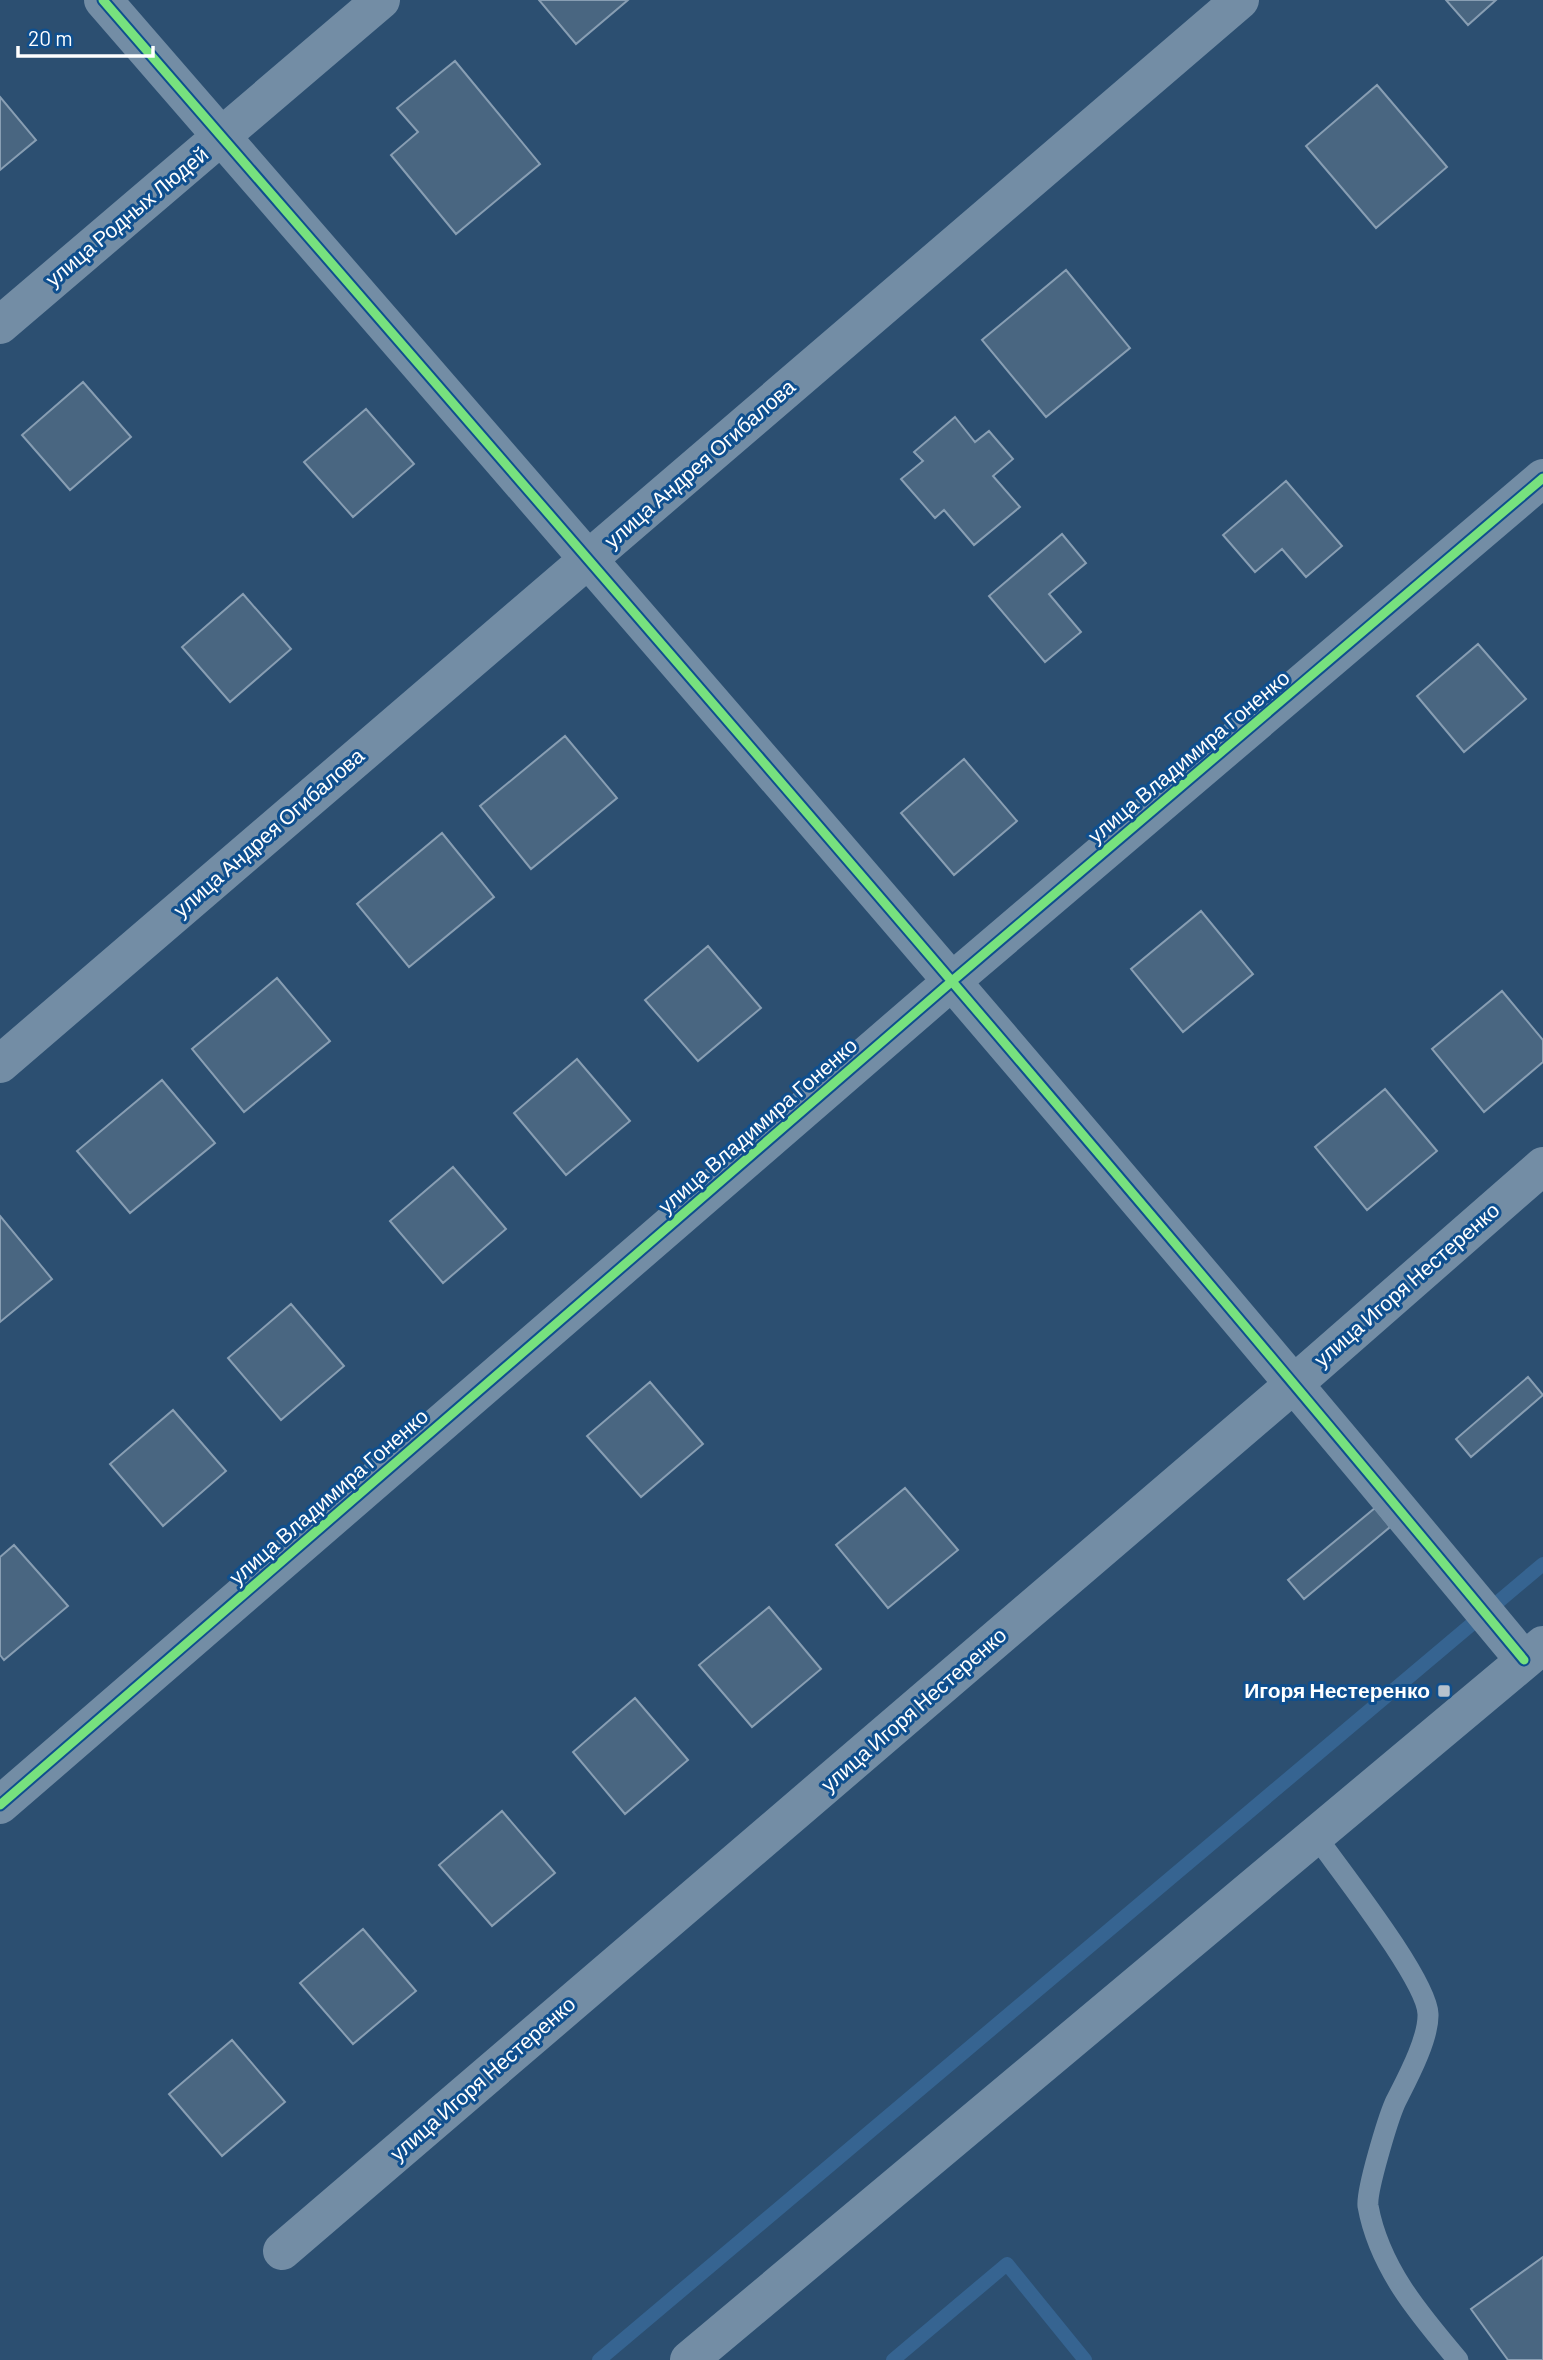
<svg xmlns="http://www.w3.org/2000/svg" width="1543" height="2360" font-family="Barlow,sans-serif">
  <rect width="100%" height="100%" fill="#2c4f71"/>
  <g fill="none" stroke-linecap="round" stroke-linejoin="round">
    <path stroke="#366491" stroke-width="14" d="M599 2360 1543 1564
      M893 2360 1007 2264 1085 2360"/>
  </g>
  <path fill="#496681" stroke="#889eb3" stroke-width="2" d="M539 0H628L576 44Z
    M1446 0H1496L1468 25Z
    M455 61 540 164 456 234 391 155 418 132 397 108Z
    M1377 85 1447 167 1376 228 1306 146Z
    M0 97 36 140 0 170Z
    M1066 270 1130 348 1046 417 982 340Z
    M83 382 131 437 70 490 22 435Z
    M366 409 414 464 353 517 304 462Z
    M955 417 975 442 989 431 1013 459 993 476 1020 507 974 545 944 510 935 518 901 479 923 461 914 452Z
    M1286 481 1342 546 1306 577 1282 549 1255 572 1223 535Z
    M1062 534 1086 563 1049 594 1081 632 1045 662 989 596Z
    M243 594 291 649 230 702 182 647Z
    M1478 644 1526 699 1464 752 1417 696Z
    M565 736 617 798 531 869 480 806Z
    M964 759 1017 821 954 875 901 813Z
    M442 833 494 897 409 967 357 904Z
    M1201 911 1253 974 1183 1032 1131 969Z
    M708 946 761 1008 698 1061 645 1000Z
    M277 978 330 1041 244 1112 192 1049Z
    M1502 991 1543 1040V1062L1484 1112 1432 1049Z
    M577 1059 630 1121 566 1175 514 1113Z
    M162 1080 215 1143 130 1213 77 1151Z
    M1385 1089 1437 1151 1367 1210 1315 1147Z
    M453 1167 506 1229 443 1283 390 1221Z
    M0 1216 52 1279 0 1322Z
    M291 1304 344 1366 281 1420 228 1358Z
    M1528 1377 1543 1395 1471 1457 1456 1439Z
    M650 1382 703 1444 641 1497 587 1436Z
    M173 1410 226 1471 163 1526 110 1464Z
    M905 1488 958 1550 888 1608 836 1545Z
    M1375 1508 1390 1527 1304 1599 1288 1580Z
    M14 1545 68 1606 4 1660 0 1655V1557Z
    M769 1607 821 1669 752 1727 699 1665Z
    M635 1698 688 1760 625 1814 573 1752Z
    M502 1811 555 1873 492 1926 439 1865Z
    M363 1929 416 1991 353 2044 300 1983Z
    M232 2040 285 2102 222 2156 169 2094Z
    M1543 2257V2360H1508L1471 2309Z"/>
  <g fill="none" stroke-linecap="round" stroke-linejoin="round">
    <path stroke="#738da5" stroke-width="21" d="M1315 1835C1339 1869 1427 1980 1428 2014 1429 2039 1406 2081 1395 2103 1388 2119 1366 2191 1368 2206 1379 2267 1419 2314 1458 2360"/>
    <path stroke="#738da5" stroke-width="38" d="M103 0C580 550 1060 1099 1524 1660
      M0 325 381 0
      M0 1064 1240 0
      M0 1805 951 982 1543 478
      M282 2251 1295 1383 1543 1166
      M689 2360 1543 1645"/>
    <defs>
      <path id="cycleway" d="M103 0C580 550 1060 1099 1524 1660
        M0 1805 951 982 1543 478"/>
    </defs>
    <use href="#cycleway" stroke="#0f4f8e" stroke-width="13"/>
    <use href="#cycleway" stroke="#77e17e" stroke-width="9"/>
  </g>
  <rect fill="#b5c1cd" stroke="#0f4f8e" stroke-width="2.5" x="1437" y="1684" width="14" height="14" rx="3.5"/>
  <g text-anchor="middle" stroke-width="6" stroke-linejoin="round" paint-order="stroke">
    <g font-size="21" fill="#fff" stroke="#0f4f8e">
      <text transform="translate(127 217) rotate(-40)" y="7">улица Родных Людей</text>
      <text transform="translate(700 464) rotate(-41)" y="7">улица Андрея Огибалова</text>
      <text transform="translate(1189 757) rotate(-40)" y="7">улица Владимира Гоненко</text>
      <text transform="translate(269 833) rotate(-41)" y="7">улица Андрея Огибалова</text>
      <text transform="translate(758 1126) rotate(-41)" y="7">улица Владимира Гоненко</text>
      <text transform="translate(1407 1285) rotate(-41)" y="7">улица Игоря Нестеренко</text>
      <text transform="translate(329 1497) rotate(-41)" y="7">улица Владимира Гоненко</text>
      <text transform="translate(914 1710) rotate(-41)" y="7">улица Игоря Нестеренко</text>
      <text transform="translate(483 2079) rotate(-41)" y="7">улица Игоря Нестеренко</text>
    </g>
    <g font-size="21" font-weight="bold" fill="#fff" stroke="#0f4f8e" text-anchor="end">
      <text x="1430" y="1698">Игоря Нестеренко</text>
    </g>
  </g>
  <path d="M18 46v10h135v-10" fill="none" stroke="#ffffff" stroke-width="3.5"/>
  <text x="28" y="46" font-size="21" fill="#ffffff" stroke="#0f4f8e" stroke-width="5" paint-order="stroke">20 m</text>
</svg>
